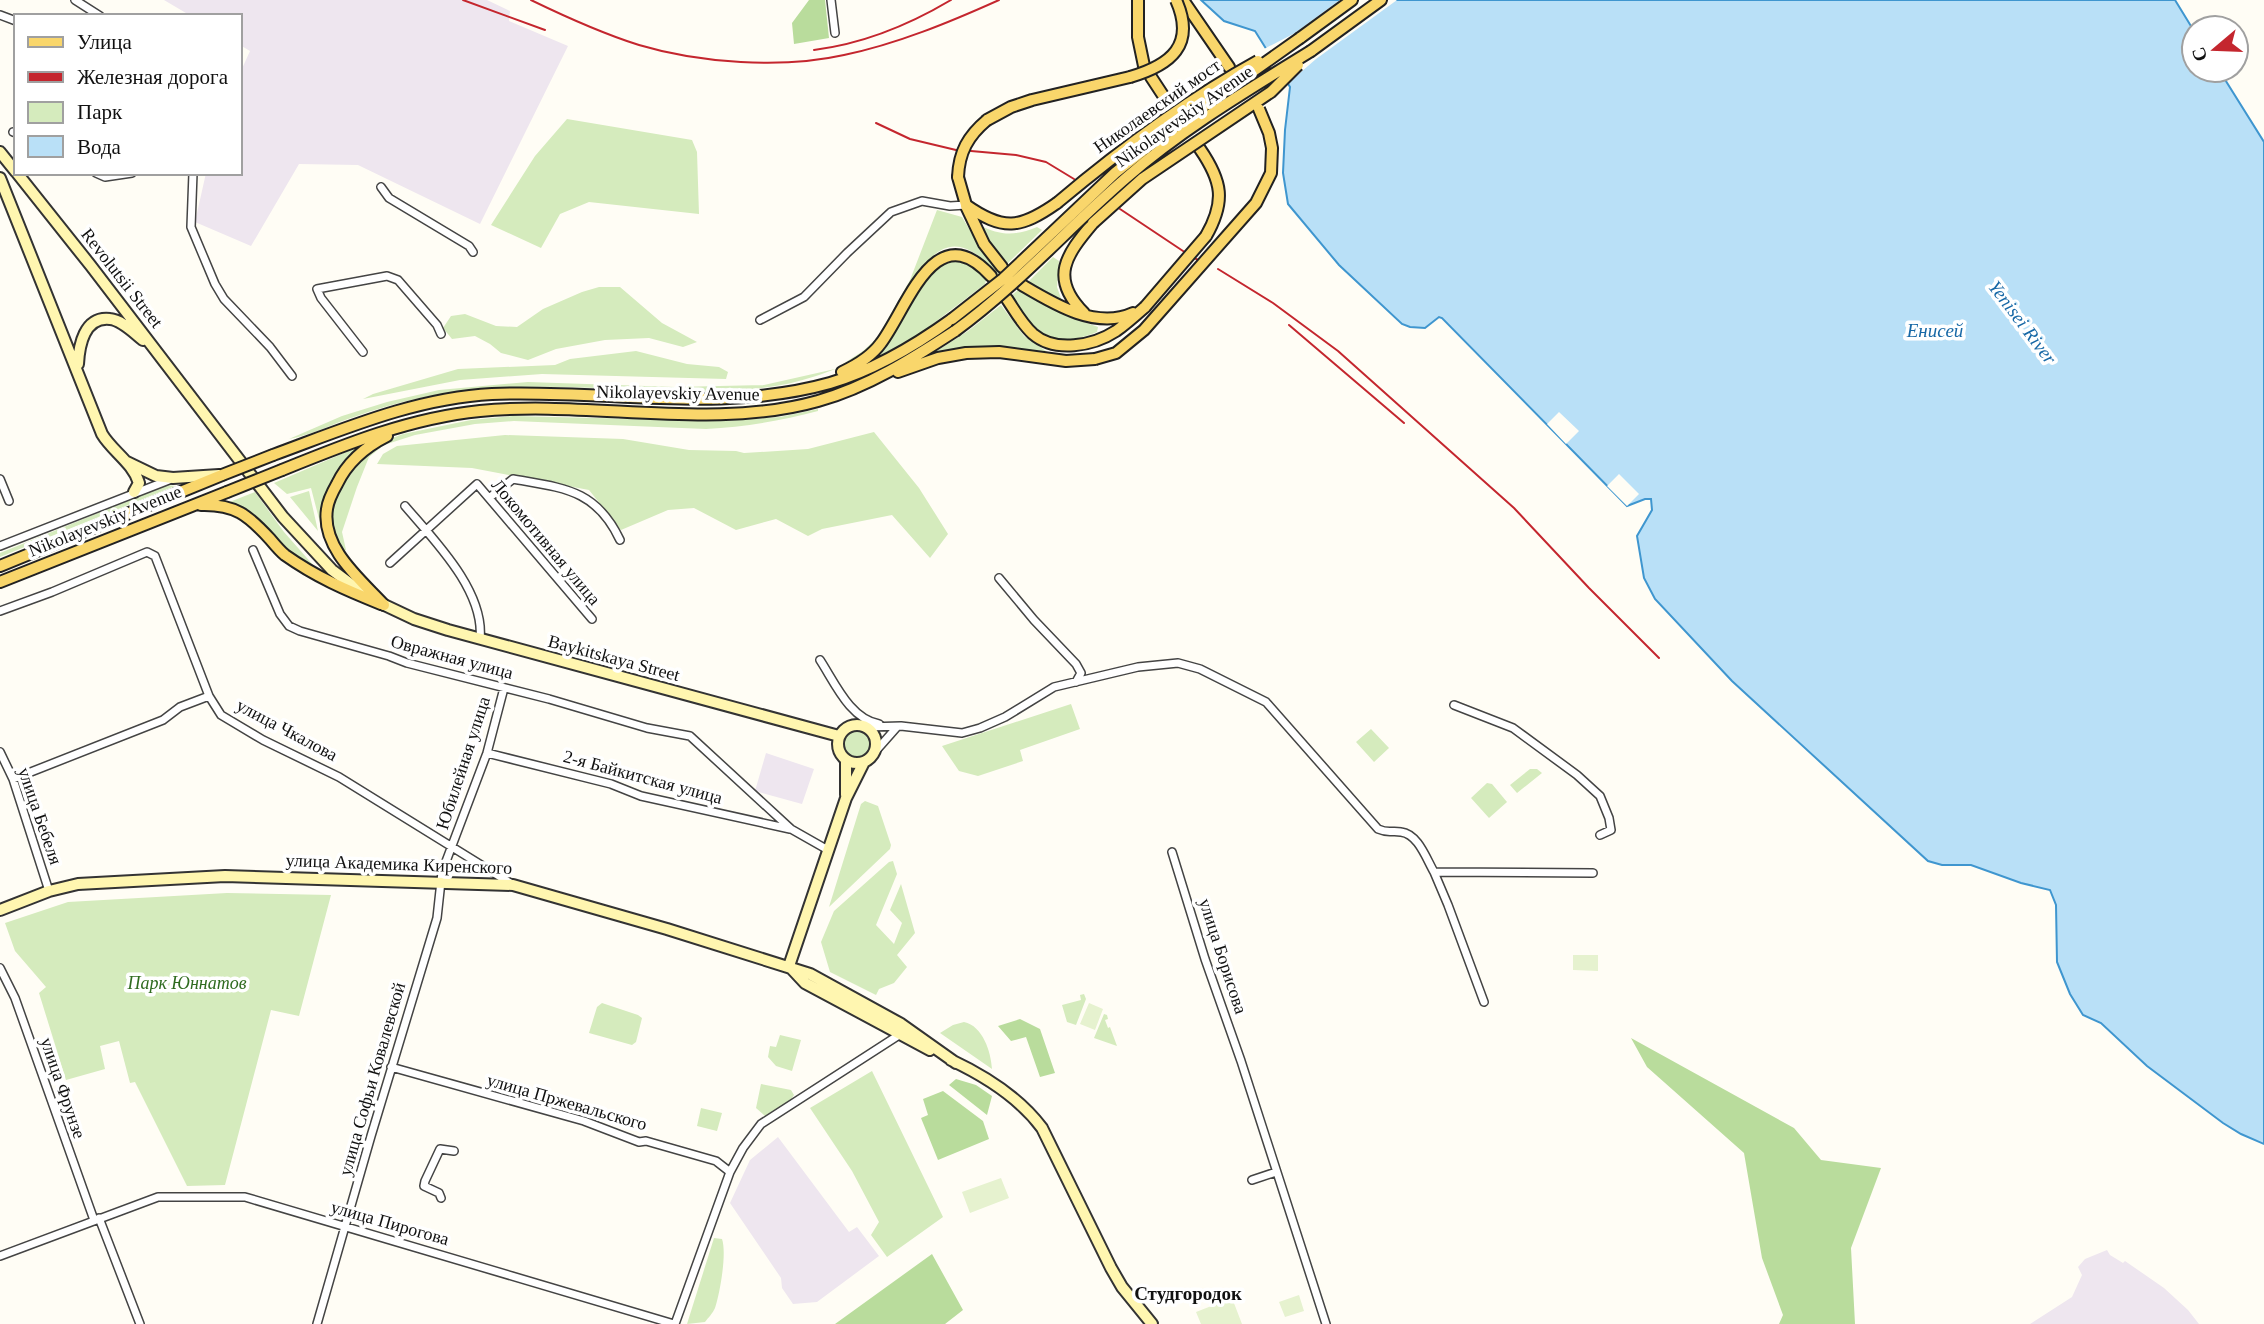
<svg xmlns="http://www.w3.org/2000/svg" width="2264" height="1324" font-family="'Times New Roman',serif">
  <rect width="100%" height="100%" fill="#fffdf5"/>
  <path fill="#eee6ef" d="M164 0H487L510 11 509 21 568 46 480 224 358 165 299 164 251 246 195 222 206 173H240V73L250 51 240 45V16H191Z
    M766 753 814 769 802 804 755 791Z
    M778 1137 849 1232 857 1227 879 1256 817 1302 793 1304 782 1288 781 1278 730 1203 750 1160Z
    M2107 1250 2110 1255 2123 1263 2125 1261 2164 1288 2188 1310 2199 1324H2030L2072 1297 2082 1275 2078 1267 2085 1259Z"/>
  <path fill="#d5ebbd" d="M567 119 692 140 697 152 699 214 589 202 560 214 541 248 491 225 535 156Z
    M937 210 962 217 983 252 1000 272 997 275C936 199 912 294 882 334 867 356 841 368 816 376 769 392 719 392 669 391 607 389 545 384 483 389 439 392 396 402 354 417 332 424 312 435 289 439L342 416 387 402 439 390 528 382 675 387 764 385 835 369 863 351 877 338 910 280Z
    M979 225C1001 236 1015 236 1037 227L1042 230 1007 264 986 238Z
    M1053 257 1059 261 1057 287 1062 301 1027 283Z
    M953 261C968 263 976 268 986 280L985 284 917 336 874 359 890 340 926 278 943 264Z
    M599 287H620L662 323 697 342 683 347 649 338 605 340 556 349 528 360 501 353 490 344 475 336 452 339 443 328 451 316 465 314 496 326 517 327 543 309 582 292Z
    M1019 289C1044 306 1070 317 1098 327L1097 332C1054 350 1034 334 1011 296Z
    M1001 305 1024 336 1049 353 970 349 935 352 968 331Z
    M636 351 687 364 719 367 728 372 726 379 542 374 460 380 363 399 373 394 458 369 555 365 570 359Z
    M818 409V411C781 421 744 427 706 429L514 421 475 424 415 435 384 445 369 457 357 487 342 532 346 550 342 552 336 541 331 519 336 498 345 478 366 448 403 434 471 420 513 416 723 421 780 417Z
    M874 432 919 488 948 534 930 558 892 515 822 529 808 536 776 519 736 530 694 508 668 510 621 530 589 490 472 468 377 464 383 454 397 446 505 435 623 439 689 450 736 451 744 453 808 449Z
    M358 447 336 475 323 528 326 541 324 538 311 488 287 494 274 483Z
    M167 485 175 486 0 557V553Z
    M309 491 318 531 290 497Z
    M255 492 284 532 321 574 289 554 245 510 227 503Z
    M1071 704 1080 729 1020 750 1023 761 978 776 959 771 942 746Z
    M842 744a15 15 0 1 1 30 0a15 15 0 1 1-30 0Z
    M1371 729 1389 748 1374 762 1356 742Z
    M1530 769H1537L1542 773 1517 793 1510 785Z
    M1487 783 1492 784 1507 802 1489 818 1471 798Z
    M865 801 878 806 891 845 890 849 829 907 861 804Z
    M893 861 897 874 876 925 894 944 902 923 890 910 901 884 915 933 897 955 907 967 894 983 879 989 876 995 830 972 821 942 834 911 889 862Z
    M227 893 331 895 299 1016 271 1010 225 1185 187 1186 135 1082 130 1083 119 1041 100 1046 105 1069 66 1080 39 993 46 987 15 951 5 923 68 902Z
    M1084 994 1086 999 1076 1025 1067 1022 1062 1005 1081 1000 1080 995Z
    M602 1003 638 1015 642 1018 636 1042 632 1045 589 1033 597 1007Z
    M1104 1014 1107 1015 1108 1019 1105 1020 1108 1028 1110 1027 1117 1046 1094 1038Z
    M964 1022C983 1026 991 1052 992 1069L940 1033 953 1025Z
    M780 1035 801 1040 792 1071 776 1066 768 1057 770 1046 776 1047Z
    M872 1071 943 1217 887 1257 871 1235 879 1222 852 1171 810 1108Z
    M761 1084 791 1090 794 1095 790 1101 765 1116 756 1108Z
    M701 1108 722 1113 717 1131 697 1126Z
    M714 1238 722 1239C727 1253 720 1293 715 1308 713 1313 708 1318 705 1322L687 1324Z"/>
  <path fill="#b9dc9c" d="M809 0H825L829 38 794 44 792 23Z
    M1020 1019 1040 1029 1055 1073 1040 1077 1026 1037 1011 1041 998 1026Z
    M1631 1038 1794 1128 1821 1160 1881 1168 1851 1248 1855 1324H1779L1783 1315 1762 1258 1744 1153 1647 1067Z
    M956 1079 976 1085 992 1096 987 1115 949 1085Z
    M943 1091 983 1121 989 1139 938 1160 921 1118 928 1115 923 1099Z
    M932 1254 963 1310 945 1324H835Z"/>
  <path fill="#e6f2cf" d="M1573 955H1598V971L1573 970Z
    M1089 1003 1103 1009 1095 1030 1080 1024Z
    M1001 1178 1009 1198 970 1213 962 1192Z
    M1299 1295 1304 1311 1285 1317 1279 1302Z
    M1232 1298 1242 1324H1201L1196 1312Z"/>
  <path fill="#b9e0f7" stroke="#3f96cf" stroke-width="2" d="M1201 0H2175L2194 31V70H2219L2264 142V1144L2241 1134 2223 1123 2147 1066 2101 1023 2083 1015 2070 994 2057 962 2056 905 2050 890 2021 883 1971 865H1942L1928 861 1732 681 1655 599 1644 578 1637 536 1652 510 1651 499H1645L1627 506 1442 318 1439 317 1425 328 1410 327 1402 324 1339 265 1288 204 1283 173 1285 130 1290 87 1255 31 1224 21Z"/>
  <path fill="#fffdf5" d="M1340 0H1397L1316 59 1285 86 1262 50 1295 33Z
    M1559 412 1579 431 1566 444 1547 424Z
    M1619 474 1639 494 1627 506 1607 486Z"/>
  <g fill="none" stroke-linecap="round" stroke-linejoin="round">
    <defs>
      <path id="street" d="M75 0 100 16
        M831 0 835 33
        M0 15 16 21
        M13 132 16 133
        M96 173 105 177 132 173
        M193 173 191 227 215 284 224 299 270 347 292 376
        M381 187 389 198 469 246 473 252
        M760 320 804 297 847 253 891 212 922 201 950 206 966 205
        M363 352 321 298 317 289 387 276 398 280 437 325 441 334
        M0 479 9 501
        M489 498 513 479C563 488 596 489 620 540
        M405 506C434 540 485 591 480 639
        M0 546 169 480
        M253 550 280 614 289 626 300 631 389 656 407 663 549 699 647 728 690 736 791 829 828 850
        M390 563 477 484 592 619
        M999 578 1034 620 1076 664 1081 673 1076 682
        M0 611 52 592 147 552 155 556 209 696 221 715 263 740 339 777 512 884
        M820 660C835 683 850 719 879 724
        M1454 705 1513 728 1577 775 1600 796 1609 818 1611 830 1600 835
        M867 727 901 726 962 733 980 728 1005 717 1054 687 1138 667 1178 663 1200 669 1266 702 1378 829C1390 834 1390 830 1401 832 1418 834 1426 858 1434 872L1593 873
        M0 752 13 779 49 891
        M487 753 611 784 641 796 790 829
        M874 753 897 727
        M13 779 163 720 180 707 209 696
        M1172 852 1205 959 1241 1061 1326 1324
        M1434 872 1448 905 1484 1002
        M0 968 15 998 94 1220
        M391 1067 584 1121 639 1142 646 1141 716 1161 730 1172
        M1252 1180 1276 1172
        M441 1198 439 1193 424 1186 425 1181 440 1149 454 1151
        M99 1218 140 1324
        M0 1256 158 1197H245L674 1324
        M317 1324 371 1136 437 918 442 872 487 753 504 688
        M675 1324 730 1172 743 1148 761 1124 899 1035"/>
      <path id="secondary" d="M0 152 16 172
        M17 173 91 266 283 517 332 570 364 594
        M0 178 102 434C112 451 133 463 139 483L134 492
        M78 364C79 346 84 316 110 319 122 320 134 333 143 340
        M127 462 156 476 173 478 219 475
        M378 602 414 619 448 630 839 736
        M838 744a19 19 0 1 1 38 0a19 19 0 1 1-38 0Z
        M846 760V795
        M0 910 49 891 78 884 225 876 513 885 667 929 810 974 901 1024 956 1063
        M789 966 846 798 864 762
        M791 968 805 983 930 1050
        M951 1060C985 1076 1019 1097 1042 1128L1111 1268 1122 1287 1152 1324"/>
      <path id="primary" d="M1138 0V37L1144 66
        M1183 0 1229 67
        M1300 38 1352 0
        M1311 51 1381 0
        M1151 77 1170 106
        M987 120 1011 107 1032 100 1130 77
        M1200 149C1222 181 1226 201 1206 236
        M958 177 966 205C1003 231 1020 229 1057 203
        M966 206 984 244 1002 267
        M1022 285C1054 304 1096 330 1133 313
        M1007 299C1015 311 1022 324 1033 334 1055 353 1093 346 1116 331 1126 324 1136 315 1145 307
        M1084 313C1049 278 1066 255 1093 223
        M842 372C857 365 871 357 881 343 908 307 935 214 991 276
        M898 372 938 358 966 353 999 352 1066 361 1095 359
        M273 455C344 429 415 398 492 394 604 389 720 414 830 383 874 370 916 345 952 319
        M282 470C346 444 410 418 480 411 590 400 712 431 818 401 868 387 912 359 955 331
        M201 505C235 504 248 515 270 539 275 545 280 551 285 555 316 577 346 590 381 604
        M0 566 222 475
        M0 582 227 492
        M384 605C361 580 321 548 327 509 328 501 333 491 337 484 348 461 365 447 387 436"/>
    </defs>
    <use href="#street" stroke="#444" stroke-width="10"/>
    <use href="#secondary" stroke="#333" stroke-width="14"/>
    <use href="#primary" stroke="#222" stroke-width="14"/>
    <use href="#street" stroke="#fff" stroke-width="7"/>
    <use href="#secondary" stroke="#fff6b0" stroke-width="10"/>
    <use href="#primary" stroke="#f9d66b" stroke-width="10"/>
    <path stroke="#c4262e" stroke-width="2" d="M463 0 545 30
      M531 0C566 17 601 33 639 45 699 63 782 69 844 55 897 44 950 22 999 0
      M814 50C862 44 909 25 951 0
      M876 123 910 139 956 150
      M971 151 1016 155 1046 162 1074 179
      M1120 209 1186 253
      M1196 259 1201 261
      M1218 269 1273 303 1338 351 1514 508 1589 588 1659 658
      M1289 325 1404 423"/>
    <defs>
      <path id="primary-bridge" d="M1130 77C1171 65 1196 45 1176 0
        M958 177C959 152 968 136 987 120
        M1057 203C1120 150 1185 101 1258 61
        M1093 223 1142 179 1271 92 1298 65
        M1145 307 1206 236
        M952 319 1003 279 1115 173 1156 140 1300 38
        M955 331C1017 286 1068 228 1126 178 1182 129 1248 90 1311 51
        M1095 359 1116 353 1144 330 1256 203 1271 173 1272 148 1269 133 1259 109
        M222 475 273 455
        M227 492 282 470"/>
    </defs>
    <use href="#primary-bridge" stroke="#222" stroke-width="14" stroke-linecap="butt"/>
    <use href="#primary-bridge" stroke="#f9d66b" stroke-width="10"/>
  </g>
  <g text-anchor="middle" stroke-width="7" stroke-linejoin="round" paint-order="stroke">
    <g font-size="18" fill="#111" stroke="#fff">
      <text transform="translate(1157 106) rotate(-35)" y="6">Николаевский мост</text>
      <text transform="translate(1184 116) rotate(-35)" y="6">Nikolayevskiy Avenue</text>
      <text transform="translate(122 278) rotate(52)" y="6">Revolutsii Street</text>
      <text transform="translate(678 393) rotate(1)" y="6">Nikolayevskiy Avenue</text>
      <text transform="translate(105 521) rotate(-22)" y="6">Nikolayevskiy Avenue</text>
      <text transform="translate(546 542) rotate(50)" y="6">Локомотивная улица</text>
      <text transform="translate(452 657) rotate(15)" y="6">Овражная улица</text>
      <text transform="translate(614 658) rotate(15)" y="6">Baykitskaya Street</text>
      <text transform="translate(287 730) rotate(28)" y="6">улица Чкалова</text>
      <text transform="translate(463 763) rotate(-72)" y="6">Юбилейная улица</text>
      <text transform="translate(643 777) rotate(15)" y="6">2-я Байкитская улица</text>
      <text transform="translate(40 816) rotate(71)" y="6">улица Бебеля</text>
      <text transform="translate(399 864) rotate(2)" y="6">улица Академика Киренского</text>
      <text transform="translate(1223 956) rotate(72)" y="6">улица Борисова</text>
      <text transform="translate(372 1079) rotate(-74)" y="6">улица Софьи Ковалевской</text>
      <text transform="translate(63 1088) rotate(71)" y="6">улица Фрунзе</text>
      <text transform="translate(567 1102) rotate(16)" y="6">улица Пржевальского</text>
      <text transform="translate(390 1223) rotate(16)" y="6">улица Пирогова</text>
    </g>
    <g font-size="18" font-style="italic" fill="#2f6b1f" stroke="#fff">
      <text x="187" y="989">Парк Юннатов</text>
    </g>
    <g font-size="19" font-style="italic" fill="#1768a6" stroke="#fff">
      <text transform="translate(2023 322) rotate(53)" y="7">Yenisei River</text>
      <text x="1935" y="337">Енисей</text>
    </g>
    <g font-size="19" font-weight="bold" fill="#111" stroke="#fff">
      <text x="1188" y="1300">Студгородок</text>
    </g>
  </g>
  <rect x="14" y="14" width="228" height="161" fill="#ffffff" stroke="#a0a0a0" stroke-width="2"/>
  <rect x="28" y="37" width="35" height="10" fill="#f9d66b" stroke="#a0a0a0" stroke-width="2"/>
  <text x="77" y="49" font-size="21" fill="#111111">Улица</text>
  <rect x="28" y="72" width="35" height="10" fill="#c4262e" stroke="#a0a0a0" stroke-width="2"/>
  <text x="77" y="84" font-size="21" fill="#111111">Железная дорога</text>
  <rect x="28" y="102" width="35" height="21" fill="#d5ebbd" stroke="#a0a0a0" stroke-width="2"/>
  <text x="77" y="119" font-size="21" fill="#111111">Парк</text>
  <rect x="28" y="136" width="35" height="21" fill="#b9e0f7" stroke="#a0a0a0" stroke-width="2"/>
  <text x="77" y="154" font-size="21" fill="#111111">Вода</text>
  <g transform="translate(2215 49) rotate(251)"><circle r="33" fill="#ffffff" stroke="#a0a0a0" stroke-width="2"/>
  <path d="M0-5L12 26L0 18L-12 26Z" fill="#c4262e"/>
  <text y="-10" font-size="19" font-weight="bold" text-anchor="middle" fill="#111111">С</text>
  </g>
</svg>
